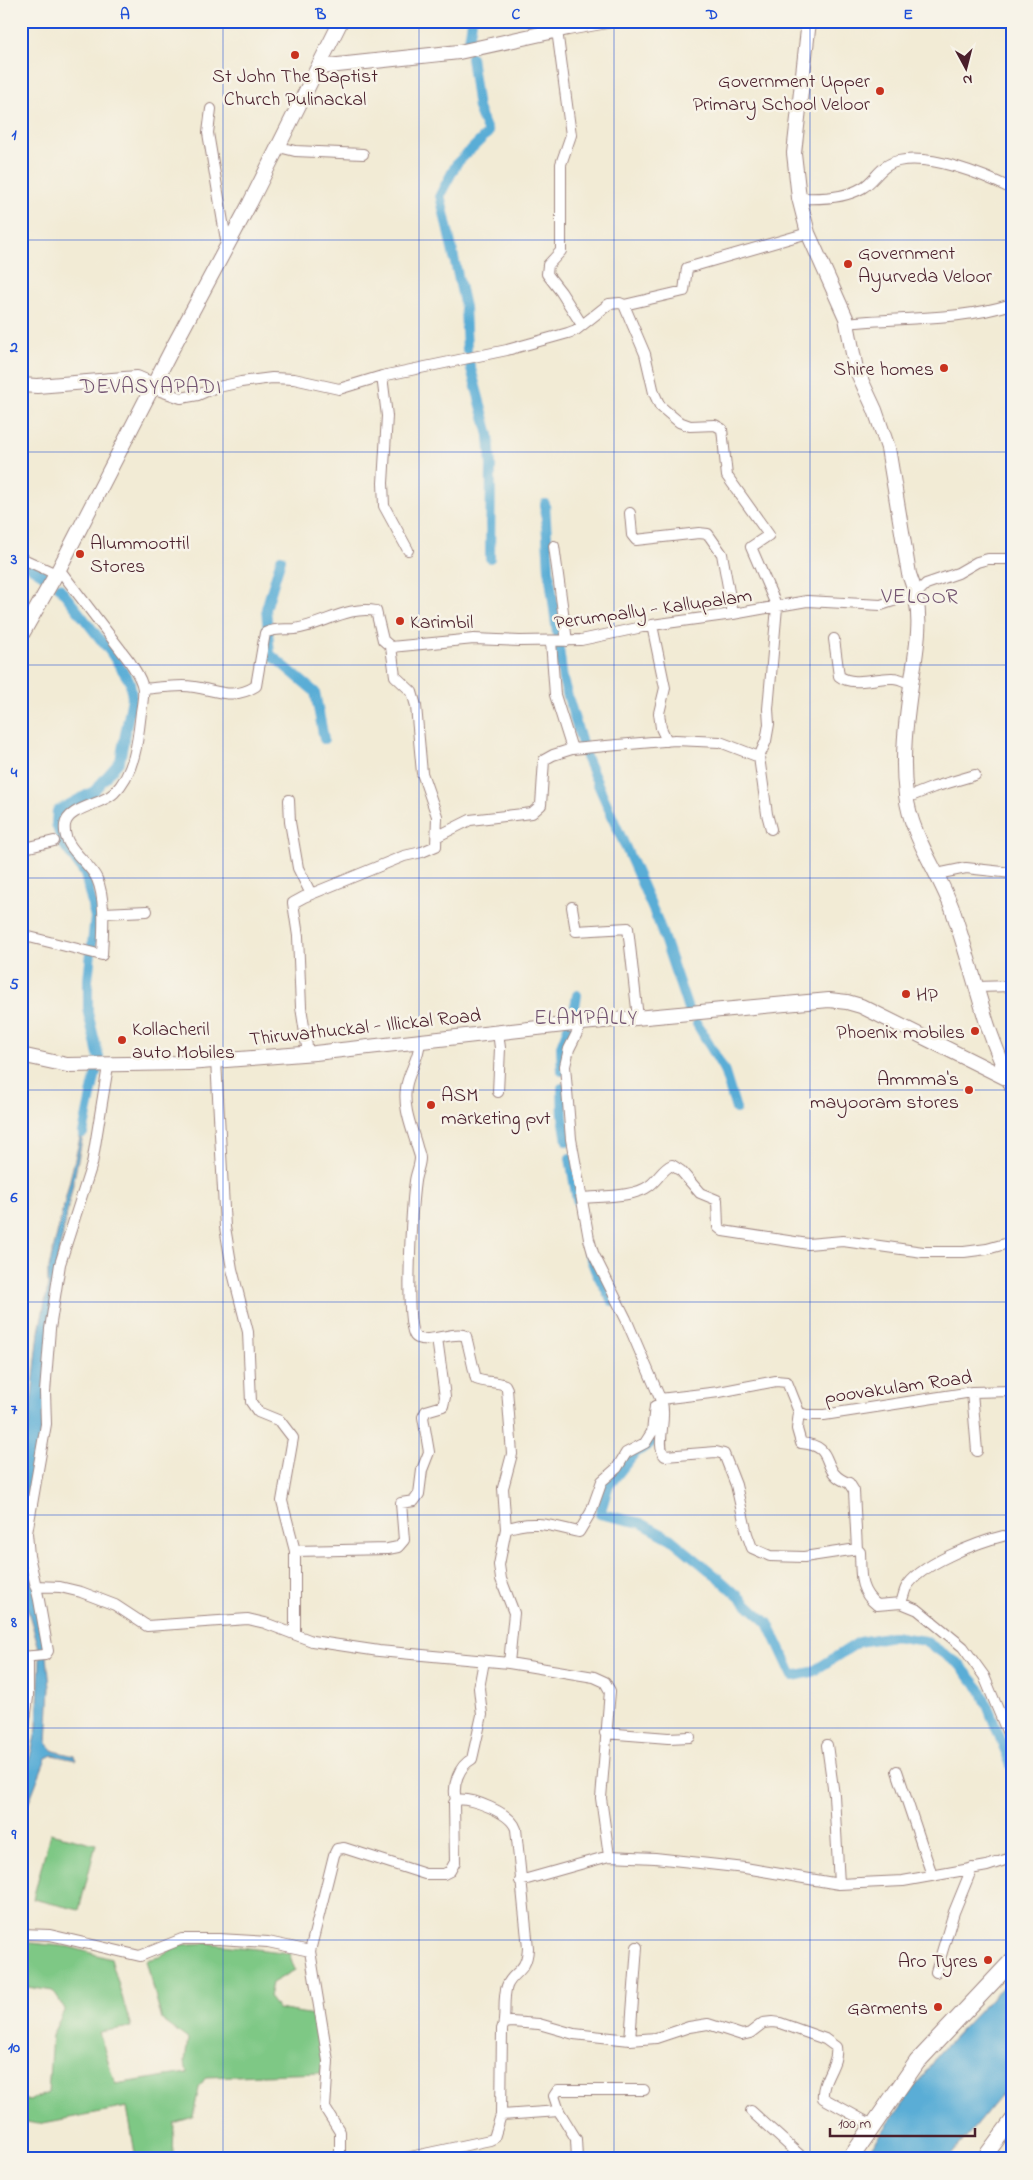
<svg xmlns="http://www.w3.org/2000/svg" width="1033" height="2180" font-family="'Indie Flower',sans-serif">
  <rect width="100%" height="100%" fill="#f7f3e8"/>
  <filter id="ink" filterUnits="userSpaceOnUse"><feTurbulence type="fractalNoise" baseFrequency=".02" numOctaves="2"/><feDisplacementMap in="SourceGraphic" scale="10" xChannelSelector="R" yChannelSelector="G"/><feConvolveMatrix kernelMatrix="1 2 1 2 8 2 1 2 1" color-interpolation-filters="sRGB"/></filter>
  <filter id="wash" filterUnits="userSpaceOnUse"><feTurbulence type="fractalNoise" baseFrequency=".0096" numOctaves="4" result="noise"/><feDisplacementMap in="SourceGraphic" scale="20" xChannelSelector="R" yChannelSelector="G"/><feGaussianBlur stdDeviation="1.12" result="paint"/><feColorMatrix in="noise" values="0 0 0 0 0 0 0 0 0 0 0 0 0 0 0 0 0 1.4 0 .05"/><feComposite in="paint" operator="in"/></filter>
  <g filter="url(#wash)">
    <rect width="100%" height="100%" fill="#f2ebd5"/>
    <path fill="#7ec885" stroke="#647458" d="M50 1833 96 1844 79 1910 33 1899Z
      M21 1942 70 1947 111 1959 131 2027 99 2032 115 2084 187 2073 185 2061 188 2039 162 2020 146 1960 159 1957 177 1945 207 1943 289 1953 295 1970 272 1983 269 1997 278 2009 314 2015 322 2056 321 2073 206 2077 199 2087 193 2117 174 2123 173 2159H136L127 2107 38 2124 21 2121V2097L30 2100 48 2093 52 2035 65 2009 53 1991 21 1986Z"/>
    <path fill="#5aadd6" stroke="#526680" d="M99 1058 57 1261 44 1414 26 1526 47 1656 50 1687 47 1743 54 1751 74 1756 76 1760 52 1755 46 1758 21 1822V1794L37 1728 40 1661 39 1648 26 1604 21 1570V1466L29 1424 39 1332 48 1287V1272Z
      M1012 1977V2082L948 2159H863L939 2053Z"/>
    <g fill="none" stroke-linecap="round" stroke-linejoin="round">
      <path stroke="#5aadd6" stroke-width="10" d="M469 41 472 21
        M467 350 465 307 440 195 457 163 488 133 478 108 471 57
        M470 365 489 435 491 466 490 558
        M545 504 549 570 563 680 586 757 658 921 688 1009
        M281 559 266 609 270 654 315 692 324 739
        M29 566 45 576
        M59 587 111 653 130 682 132 698 120 761 94 791 57 811 56 824 62 842 85 874 95 917 88 980V1013L99 1058 83 1133
        M697 1024 724 1070 736 1109
        M562 1071 561 1046 574 1012 577 995
        M562 1088 563 1117 567 1141
        M570 1158 577 1200
        M588 1251 595 1270 612 1301
        M658 1425 652 1442 634 1454 608 1487 600 1514 641 1523 671 1539 716 1576 768 1623 793 1676 812 1672 859 1642 893 1636 925 1641 959 1664 981 1690 1012 1768"/>
    </g>
  </g>
  <g filter="url(#ink)">
    <g fill="none" stroke-linecap="round" stroke-linejoin="round">
      <defs>
        <path id="street" d="M557 30 571 135 561 164V251L548 265 547 274 561 292 582 325
          M211 109 208 133 227 246
          M279 147 295 151 363 154
          M799 198C818 199 845 198 862 188 876 180 880 165 898 161 932 154 982 174 1012 189
          M624 305 645 354 654 393 660 406 679 422 690 426 715 425 722 429 727 476 769 535 751 547 777 607 768 709 769 724 766 741 759 757 767 814 771 829
          M847 323C901 317 959 321 1012 304
          M382 376 387 416 383 483 384 506 408 550
          M152 388 181 398 198 395 214 388 241 382 272 378 294 379 339 389 382 376 507 350 568 333 576 330 609 304 620 303 624 305 684 291 687 268 808 233
          M630 513 632 535 636 540 699 533 708 534 722 554 733 614
          M554 546 567 641
          M21 558 56 574
          M652 625 665 688 659 713 661 728 667 741
          M834 639 839 676C853 687 877 677 893 678 899 678 906 682 912 684
          M551 641 555 695 572 749
          M391 647 474 639 520 641 581 640 652 625 733 614 807 601 881 605 917 593 926 584 958 573 977 562 988 559H1012
          M143 689C156 688 170 686 183 686 211 686 229 703 256 686L265 633C276 628 284 630 295 629 322 625 349 605 376 611L383 640 391 647
          M906 798 934 787 975 775
          M289 800 290 822 298 868 311 894
          M438 836 470 820 532 813 541 805 544 760 553 755 572 749 675 740 720 742 759 757
          M21 849 54 841
          M937 874 966 868 1012 873
          M572 907 576 931 628 928 638 1018
          M104 913 147 911
          M21 935 102 955C103 933 106 899 97 879 89 861 62 848 65 825 68 807 102 805 114 793 135 773 138 739 141 712 142 705 144 696 143 689 142 679 135 670 130 662L59 569
          M977 987 1012 986
          M582 1023 569 1049 565 1066 571 1139 589 1239 593 1253 626 1319 662 1403C667 1419 655 1446 665 1456L716 1452 724 1454 736 1485 747 1534 752 1548 770 1556 804 1557 857 1549 860 1552C861 1574 858 1590 877 1605L901 1603 918 1610 963 1647 984 1676 1012 1743
          M420 1041C419 1060 408 1072 406 1088 403 1109 412 1128 417 1147 418 1151 420 1155 420 1158 420 1166 416 1173 415 1181 412 1203 404 1322 415 1336 423 1346 454 1330 466 1336L476 1379C486 1383 495 1381 505 1385L507 1389 512 1454 503 1488 506 1529 499 1565 501 1579 514 1613 509 1663
          M308 1053 301 1007 298 936 293 903 304 897 404 856 422 852 436 846 437 816 422 773 416 706 412 692 395 676 391 647
          M216 1060 225 1227 232 1269 248 1332 251 1402 258 1412 280 1421 293 1438 282 1501 295 1551V1633
          M498 1092 500 1048 498 1032
          M583 1198C601 1196 635 1197 649 1186 658 1180 662 1169 672 1165L681 1171 700 1193 717 1200 718 1227 723 1231 808 1244 843 1241 923 1252H964L987 1249 1012 1242
          M972 1392 977 1451
          M660 1399 719 1392 776 1381 787 1382 799 1412 806 1415H824L972 1392 1012 1391
          M799 1412 797 1429 801 1443C839 1446 817 1472 849 1483L854 1491 857 1549
          M506 1529C533 1519 552 1526 579 1532L591 1512 602 1481 617 1468 626 1453 645 1443 652 1432 655 1406 662 1403
          M295 1551 388 1549 398 1547 404 1540 401 1503 414 1501 419 1494 422 1470 429 1452 423 1417 426 1411 443 1406 445 1397 437 1338
          M35 1586 60 1587 81 1592 115 1605 147 1626 248 1619 265 1623 312 1641 379 1651 509 1663 594 1677 605 1682 610 1691 601 1798 609 1856
          M901 1603C903 1598 904 1592 906 1588 918 1565 978 1542 1003 1536
          M21 1657 45 1655 48 1651 39 1600 29 1556 27 1533 46 1424 45 1392 50 1329 60 1264 92 1164 108 1066
          M605 1733 668 1738 690 1737
          M827 1745 834 1795 839 1884
          M21 1752 28 1697V1657
          M897 1771 932 1875
          M456 1800C452 1785 459 1766 472 1759L482 1715 479 1688 484 1661
          M520 1881 609 1856 655 1858 745 1868 839 1884 903 1881 987 1866 1008 1859 1012 1855
          M21 1934 50 1935 140 1956 182 1939H219L268 1942 310 1951
          M936 1972 954 1912 972 1868
          M505 2023 511 2022 539 2024 574 2034 630 2040 656 2038 689 2027 708 2024 742 2035 750 2033 763 2023 772 2022 780 2023 825 2039 836 2047C839 2065 821 2079 823 2098L872 2125
          M630 2040 637 1947
          M559 2111 554 2096 558 2090H644
          M751 2111 804 2159
          M501 2115 559 2111 576 2139 577 2159
          M340 2159V2132L325 2108 328 2061 310 1951 334 1855 337 1849 344 1848 425 1874H444L450 1871 455 1862 454 1803 456 1800C472 1797 511 1813 516 1829L528 1948C527 1973 513 1971 507 1986 502 1999 507 2019 502 2029L501 2115 494 2138 490 2140 401 2159"/>
        <path id="secondary" d="M809 21 794 153 799 198 808 233 846 318 856 369 875 410 888 448 909 574C925 614 917 644 911 685 906 721 901 759 906 795 911 837 939 872 953 911 965 947 975 983 986 1020 993 1043 1003 1065 1012 1087
          M319 67 459 52 568 28 607 21
          M21 385 37 386 137 378 153 385
          M21 636 59 569 172 349 250 203 341 21
          M21 1055 67 1065 188 1063 315 1053 582 1023 829 1000 847 1002 861 1006 1012 1081
          M983 2159 1012 2120"/>
        <path id="primary" d="M850 2159 917 2062 1012 1961"/>
      </defs>
      <use href="#street" stroke="#9e8580" stroke-width="12"/>
      <use href="#secondary" stroke="#9e8580" stroke-width="16"/>
      <use href="#primary" stroke="#9e8580" stroke-width="18"/>
      <use href="#street" stroke="#fff" stroke-width="10"/>
      <use href="#secondary" stroke="#fff" stroke-width="14"/>
      <use href="#primary" stroke="#fff" stroke-width="16"/>
    </g>
  </g>
  <path fill="none" stroke="#1d4ed8" stroke-width="1" stroke-opacity="0.55" d="M223 21V2159M419 21V2159M614 21V2159M810 21V2159M21 240H1012M21 452H1012M21 665H1012M21 878H1012M21 1090H1012M21 1302H1012M21 1515H1012M21 1728H1012M21 1940H1012"/>
  <g fill="#c8321e" stroke="#f7f3e8" stroke-width="2">
    <circle cx="295" cy="55" r="5"/>
    <circle cx="880" cy="91" r="5"/>
    <circle cx="848" cy="264" r="5"/>
    <circle cx="944" cy="368" r="5"/>
    <circle cx="80" cy="554" r="5"/>
    <circle cx="400" cy="621" r="5"/>
    <circle cx="906" cy="994" r="5"/>
    <circle cx="975" cy="1031" r="5"/>
    <circle cx="122" cy="1040" r="5"/>
    <circle cx="969" cy="1090" r="5"/>
    <circle cx="431" cy="1105" r="5"/>
    <circle cx="988" cy="1960" r="5"/>
    <circle cx="938" cy="2007" r="5"/>
  </g>
  <g text-anchor="middle" stroke-width="5" stroke-linejoin="round" paint-order="stroke">
    <g font-size="20" fill="#4a1f2b" stroke="#f7f3e8" text-anchor="end">
      <text x="295" y="82" text-anchor="middle">St John The Baptist<tspan x="295" dy="23">Church Pulinackal</tspan></text>
      <text x="870" y="87">Government Upper<tspan x="870" dy="23">Primary School Veloor</tspan></text>
      <text x="858" y="259" text-anchor="start">Government<tspan x="858" dy="23">Ayurveda Veloor</tspan></text>
      <text x="934" y="375">Shire homes</text>
      <text x="90" y="549" text-anchor="start">Alummoottil<tspan x="90" dy="23">Stores</tspan></text>
      <text x="410" y="628" text-anchor="start">Karimbil</text>
      <text x="916" y="1001" text-anchor="start">HP</text>
      <text x="132" y="1035" text-anchor="start">Kollacheril<tspan x="132" dy="23">auto Mobiles</tspan></text>
      <text x="965" y="1038">Phoenix mobiles</text>
      <text x="959" y="1085">Ammma's<tspan x="959" dy="23">mayooram stores</tspan></text>
      <text x="441" y="1101" text-anchor="start">ASM<tspan x="441" dy="23">marketing pvt</tspan></text>
      <text x="978" y="1967">Aro Tyres</text>
      <text x="928" y="2014">Garments</text>
    </g>
    <g font-size="20" fill="#4a1f2b" stroke="#f7f3e8">
      <text transform="translate(653 608) rotate(-8)" y="7">Perumpally - Kallupalam</text>
      <text transform="translate(365 1026) rotate(-6)" y="7">Thiruvathuckal - Illickal Road</text>
      <text transform="translate(898 1386) rotate(-8)" y="7">poovakulam Road</text>
    </g>
    <g font-size="21" letter-spacing="1" fill="#735471" stroke="#f7f3e8">
      <text x="151" y="393">DEVASYAPADI</text>
      <text x="586" y="1024">ELAMPALLY</text>
    </g>
    <g font-size="22" letter-spacing="1" fill="#735471" stroke="#f7f3e8">
      <text x="920" y="603">VELOOR</text>
    </g>
  </g>
  <rect width="1033" height="2180" fill="none" stroke="#f7f3e8" stroke-width="55"/>
  <g transform="translate(966 68) rotate(173)" stroke="#f7f3e8" stroke-width="4" paint-order="stroke">
  <path d="M0-4L9 19L0 12L-9 19Z" fill="#4a1f2b"/>
  <text y="-8" font-size="14" font-weight="bold" text-anchor="middle" fill="#4a1f2b">N</text>
  </g>
  <path d="M830 2128v8h145v-8" fill="none" stroke="#4a1f2b" stroke-width="2.5"/>
  <text x="838" y="2128" font-size="15" fill="#4a1f2b" stroke="#f7f3e8" stroke-width="4" paint-order="stroke">100 m</text>
  <rect x="28" y="28" width="978" height="2124" fill="none" stroke="#1d4ed8" stroke-width="2"/>
  <g font-size="16" text-anchor="middle" font-weight="bold" fill="#1d4ed8">
    <text x="125" y="19">A</text>
    <text x="321" y="19">B</text>
    <text x="516" y="19">C</text>
    <text x="712" y="19">D</text>
    <text x="908" y="19">E</text>
    <text x="14" y="139">1</text>
    <text x="14" y="352">2</text>
    <text x="14" y="564">3</text>
    <text x="14" y="777">4</text>
    <text x="14" y="989">5</text>
    <text x="14" y="1202">6</text>
    <text x="14" y="1414">7</text>
    <text x="14" y="1627">8</text>
    <text x="14" y="1839">9</text>
    <text x="14" y="2052">10</text>
  </g>
</svg>
